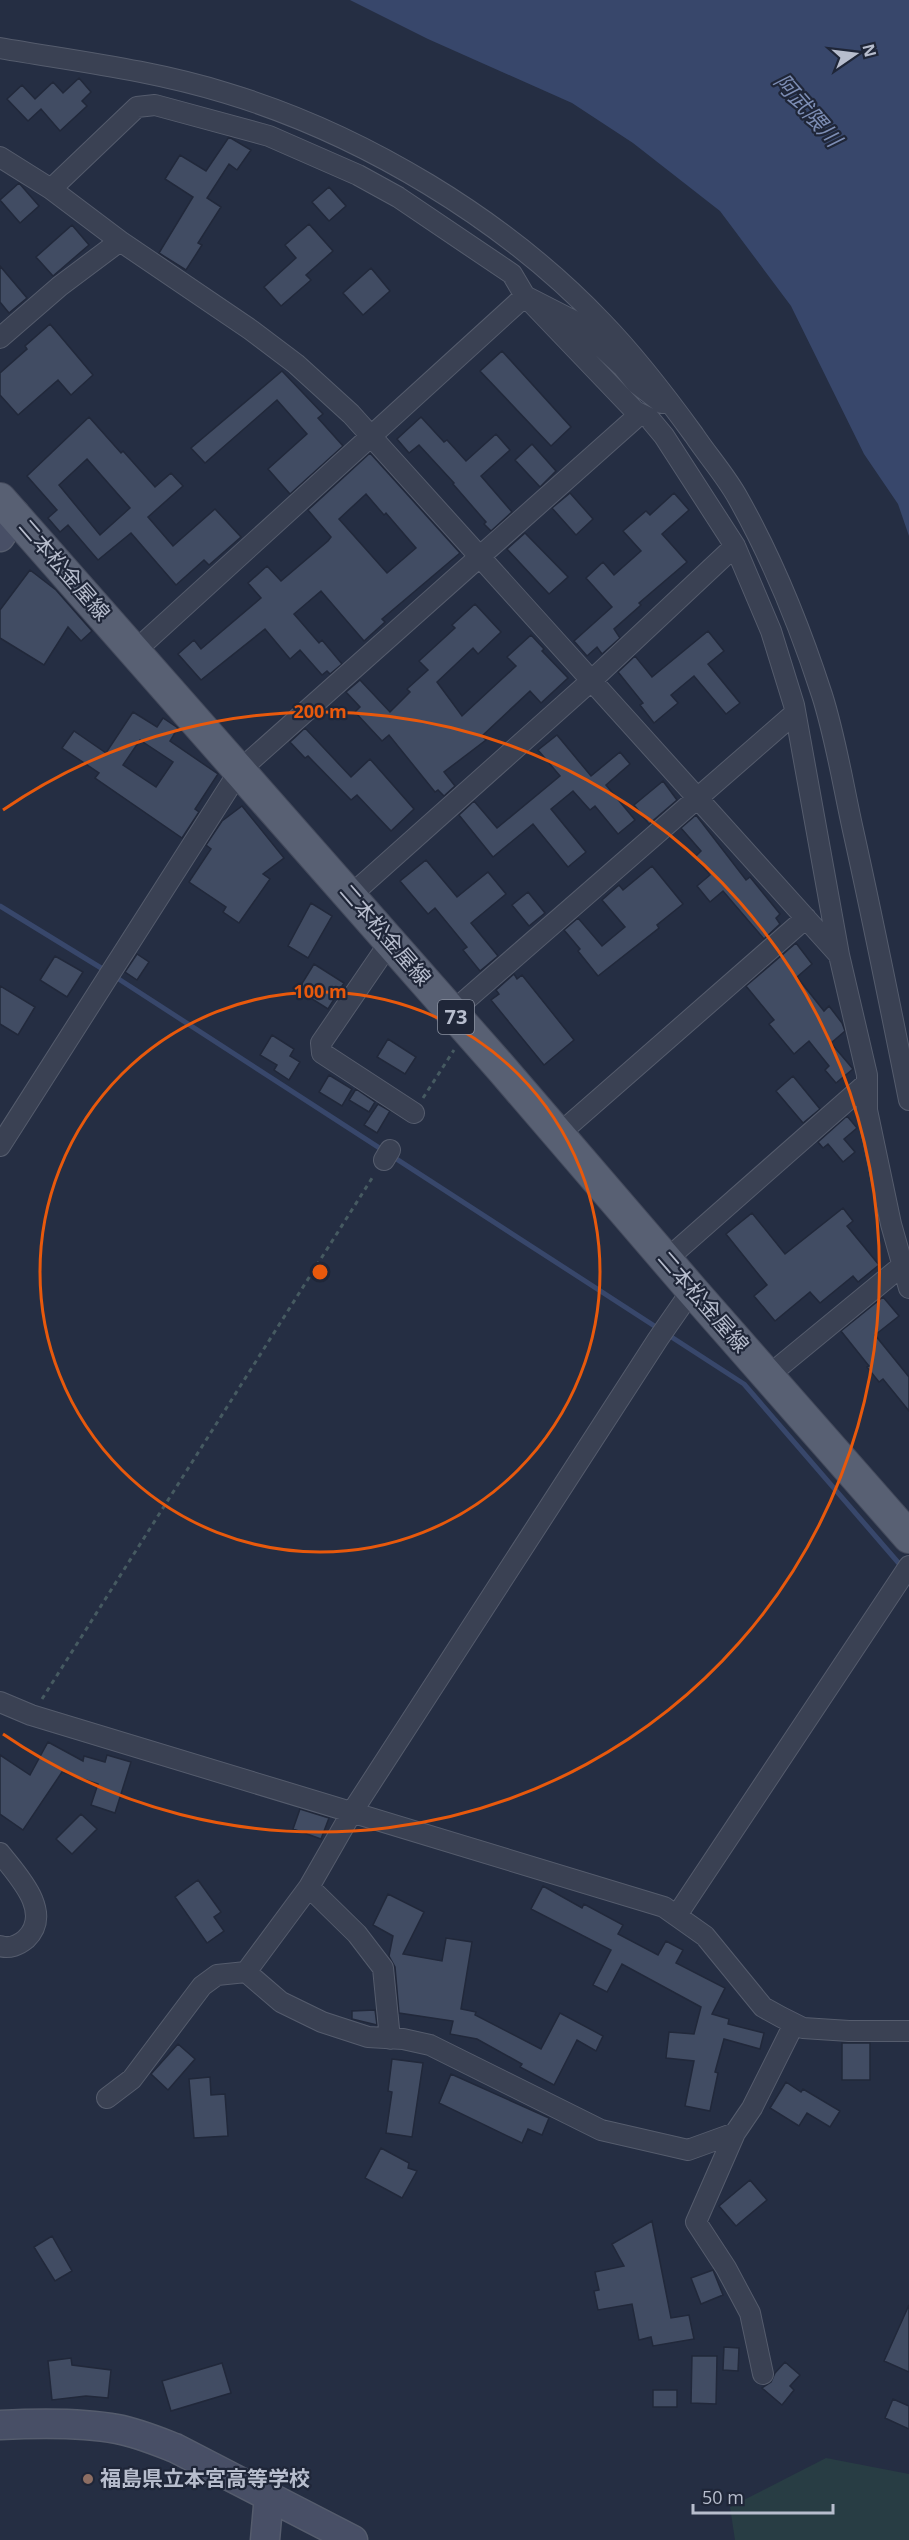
<svg xmlns="http://www.w3.org/2000/svg" width="909" height="2540" font-family="'Open Sans','Noto Sans JP',sans-serif">
  <rect width="100%" height="100%" fill="#252e43"/>
  <path fill="#283d44" d="M826 2458 909 2474V2540H735L730 2507Z"/>
  <path fill="#38476b" d="M350 0H909V536L898 504 864 454 791 306 720 211 633 143 572 103 428 39Z"/>
  <g fill="none" stroke-linecap="round" stroke-linejoin="round">
    <path stroke="#38476b" stroke-width="5" d="M0 906 106 971
      M114 976 744 1384 902 1567"/>
  </g>
  <path fill="#414c63" stroke="#21283a" stroke-width="1.5" fill-rule="evenodd" d="M79 78 91 92 82 101 87 106 60 131 41 109 28 121 7 99 22 85 35 99 53 82 63 93Z
    M229 137 251 150 237 170 229 164 207 198 221 207 198 243 202 245 186 270 159 253 193 197 165 179 180 155 206 171Z
    M19 183 39 206 20 223 0 200Z
    M329 187 346 206 329 221 312 202Z
    M309 224 333 251 306 275 311 280 281 306 264 287 296 258 285 245Z
    M72 225 89 245 53 276 36 257Z
    M0 266 27 298 9 313 0 302Z
    M371 268 390 291 363 315 343 293Z
    M50 324 93 375 71 395 58 380 18 415 0 395V373L27 349 25 346Z
    M502 351 571 427 551 446 480 371Z
    M282 371 323 414 318 418 343 446 290 494 268 469 307 434 277 400 205 463 191 448Z
    M89 417 121 453 123 451 155 487 171 473 183 486 148 517 173 546 215 509 241 537 209 565 204 560 176 585 131 533 98 560 68 525 60 532 48 518 57 510 27 476ZM87 459 130 508 100 535 59 485Z
    M421 417 444 442 447 440 466 461 496 434 510 450 481 476 512 512 491 531 484 524 486 522 453 484 454 483 419 445 409 453 397 439Z
    M532 444 556 471 540 487 515 460Z
    M370 453 460 553 382 619 385 622 364 641 321 591 294 614 319 643 322 640 342 664 330 674 327 671 322 675 300 650 290 659 265 629 201 680 178 654 194 640 201 649 261 598 248 583 267 566 281 581 328 541 331 537 308 510ZM366 494 384 515 386 513 416 548 387 573 339 519Z
    M570 493 593 519 576 535 552 508Z
    M674 493 689 510 662 534 687 562 639 603 641 605 614 629 620 638 602 654 597 647 587 656 574 641 612 607 586 578 603 562 614 575 641 551 623 531 646 511 650 515Z
    M525 533 568 577 549 594 507 549Z
    M30 570 56 590 92 631 81 641 68 627 44 665 0 638V610Z
    M475 604 501 632 478 654 473 648 437 682 462 716 516 666 507 657 531 635 544 649 542 651 568 678 541 703 530 691 482 736 486 740 444 772 455 786 444 796 438 790 435 792 389 735 382 741 355 712 360 707 346 692 360 680 390 712 410 692 407 689 428 670 419 661 455 628 452 625Z
    M708 631 724 651 708 664 740 703 726 714 694 676 671 695 678 703 654 723 640 705 643 703 618 672 635 656 652 677Z
    M133 712 157 727 163 718 178 728 170 741 218 774 195 809 199 812 182 838 95 778 99 773 62 748 74 731 106 753ZM140 740 173 762 156 787 123 765Z
    M305 728 351 777 370 759 414 809 391 831 357 795 351 800 308 756 305 758 290 742Z
    M557 735 591 776 620 752 630 764 606 785 635 820 618 834 595 806 590 810 573 791 551 809 586 852 568 867 533 824 493 857 459 815 474 801 497 828 560 776 538 750Z
    M663 781 677 800 649 824 634 805Z
    M242 806 284 858 263 874 270 879 239 923 223 912 226 907 189 882 211 849 206 845 222 821Z
    M696 815 746 880 750 877 780 914 776 918 780 924 764 939 723 891 710 902 697 886 710 875 695 857 701 851 681 828Z
    M426 860 457 897 488 872 506 894 471 923 498 956 480 971 463 950 467 947 435 908 428 914 400 881Z
    M652 866 683 904 657 925 659 928 598 976 578 951 580 949 564 930 578 918 602 946 625 927 602 900 619 885 623 890Z
    M528 892 545 913 529 926 512 905Z
    M311 903 332 916 308 958 288 946Z
    M796 943 812 964 797 977 824 1011 829 1006 842 1023 845 1031 831 1043 853 1069 836 1083 825 1070 829 1066 809 1041 794 1054 769 1024 774 1020 746 986Z
    M137 954 149 962 137 980 125 972Z
    M55 956 83 972 67 997 40 980Z
    M314 964 344 983 328 1009 298 990Z
    M514 974 517 979 522 975 574 1040 544 1065 491 1000 499 994 496 990Z
    M0 986 35 1007 18 1035 0 1024Z
    M272 1035 294 1049 290 1056 300 1062 289 1080 274 1070 277 1065 260 1055Z
    M388 1039 416 1057 405 1074 377 1057Z
    M329 1075 352 1089 342 1106 319 1092Z
    M793 1076 820 1109 803 1123 776 1091Z
    M356 1089 375 1102 369 1112 349 1100Z
    M378 1104 390 1111 377 1133 364 1125Z
    M847 1116 857 1128 844 1139 855 1152 843 1162 828 1144 823 1148 818 1142Z
    M843 1208 853 1221 847 1226 879 1265 858 1282 853 1276 820 1303 810 1292 775 1321 754 1296 767 1285 726 1234 752 1213 785 1254Z
    M883 1297 899 1316 875 1335 909 1377V1411L883 1379 879 1382 867 1367 869 1366 841 1331Z
    M48 1742 83 1761 84 1756 105 1762 107 1755 131 1762 115 1813 91 1805 98 1784 62 1772 23 1830 0 1814V1755L30 1775Z
    M300 1809 329 1818 321 1839 293 1829Z
    M81 1814 97 1829 72 1854 56 1839Z
    M198 1880 221 1912 214 1917 224 1931 207 1943 175 1897Z
    M543 1886 582 1908 584 1904 623 1925 618 1934 658 1955 666 1941 683 1950 676 1963 725 1988 712 2014 729 2019 728 2024 764 2033 760 2049 724 2039 715 2072 718 2073 710 2111 685 2106 694 2061 666 2058 669 2032 694 2034 701 2007 622 1964 607 1992 593 1985 611 1950 531 1909Z
    M388 1894 424 1912 403 1954 442 1961 446 1938 472 1942 461 2009 476 2012 475 2015 541 2049 560 2013 603 2036 596 2051 577 2040 554 2085 520 2067 522 2064 477 2039 450 2034 453 2021 399 2013 395 1967 389 1956 393 1936 373 1925Z
    M375 2010 377 2025 352 2019V2011Z
    M842 2043H870V2080H842Z
    M178 2044 195 2059 168 2090 151 2074Z
    M392 2059 423 2063 412 2137 386 2133 392 2092 388 2091Z
    M451 2074 549 2118 542 2135 528 2129 522 2143 439 2103Z
    M210 2077 211 2095 225 2094 228 2136 194 2138 189 2079Z
    M786 2082 801 2092 803 2089 840 2111 830 2127 807 2113 799 2126 770 2108Z
    M381 2148 409 2163 408 2168 417 2171 402 2198 365 2178Z
    M750 2180 767 2200 736 2226 719 2206Z
    M652 2221 671 2318 689 2315 694 2339 653 2346 651 2337 639 2340 632 2304 598 2310 594 2291 599 2290 595 2272 624 2266 612 2244Z
    M52 2236 72 2271 55 2281 34 2247Z
    M713 2270 723 2295 701 2304 691 2278Z
    M909 2305V2372L884 2361Z
    M724 2347 739 2348 738 2371 723 2370Z
    M692 2356H717L716 2404 691 2403Z
    M71 2358 72 2365 111 2370 108 2398 86 2396 52 2400 48 2361Z
    M785 2362 800 2375 790 2386 794 2390 782 2405 762 2388 771 2382 775 2373Z
    M222 2363 231 2393 171 2411 162 2381Z
    M653 2390H677V2407H653Z
    M893 2399 909 2406V2429L885 2418Z"/>
  <g fill="none" stroke-linecap="round" stroke-linejoin="round">
    <defs>
      <path id="street" d="M0 48C75 61 152 70 226 93 362 134 504 219 602 322 636 357 665 395 694 435 708 456 726 476 738 498 773 560 800 627 822 695 836 739 843 785 853 830 873 920 891 1010 909 1100
        M0 157 51 189 120 241 251 330 296 364 351 414 839 955
        M51 189 137 107 155 105 269 136 358 175 398 197 512 274 525 296 635 411 649 418 664 436 735 546 771 631 794 705 839 955 867 1075V1110L891 1224 909 1288
        M0 338 60 286 120 241
        M135 651 525 296 572 320 623 367 636 383 662 403
        M350 896 592 680 735 546
        M390 942 321 1043 322 1053 414 1113
        M452 1012 795 713
        M559 1134 806 918
        M0 1146 240 770 640 414
        M384 1160 390 1150
        M666 1260 867 1083
        M692 1290 658 1339 352 1812 309 1887 246 1972 281 2002 322 2022 368 2037 403 2039 430 2045 601 2130 688 2150 735 2133 752 2108 794 2024
        M768 1376 903 1265
        M0 1702 31 1715 664 1907 705 1936 763 2007 781 2017 803 2028 849 2031H909
        M0 1853C17 1875 54 1912 26 1939 19 1945 9 1949 0 1946
        M309 1887 357 1934 383 1968 390 2039
        M677 1915 909 1566
        M107 2098 132 2079 202 1986 217 1975 246 1972
        M735 2133 696 2222 726 2268 750 2313 763 2374"/>
      <path id="secondary" d="M0 537 15 514
        M0 2425C38 2423 80 2422 117 2429 138 2433 157 2441 175 2448L353 2540
        M265 2540 269 2495"/>
      <path id="primary" d="M0 499 502 1069 692 1290 909 1537"/>
    </defs>
    <use href="#street" stroke="#555c6d" stroke-width="22"/>
    <use href="#secondary" stroke="#555c6d" stroke-width="31"/>
    <use href="#primary" stroke="#444a5c" stroke-width="34"/>
    <path stroke="#465a61" stroke-width="3" stroke-dasharray="4.5 4.5" stroke-linecap="butt" d="M423 1098 454 1050
      M42 1699 374 1175"/>
    <use href="#street" stroke="#3a4153" stroke-width="20"/>
    <use href="#secondary" stroke="#484f66" stroke-width="28"/>
    <use href="#primary" stroke="#586073" stroke-width="32"/>
  </g>
  <g fill="none" stroke="#e8590c" stroke-width="3">
    <circle cx="320" cy="1272" r="280"/>
    <path d="M3 810A560 560 0 1 1 3 1734"/>
  </g>
  <circle fill="#8d6e63" stroke="#1f2638" stroke-width="2" cx="88" cy="2479" r="6"/>
  <g text-anchor="middle" stroke-width="4.5" stroke-linejoin="round" paint-order="stroke">
    <rect fill="#1f2638" stroke="#8990a0" stroke-width="1.5" x="438" y="1000" width="36" height="34" rx="4.5"/>
    <g font-size="20" font-weight="bold" fill="#b7bdcd">
      <text x="456" y="1024">73</text>
    </g>
    <g font-size="21" fill="#b7bdcd" stroke="#1f2638">
      <text transform="translate(64 570) rotate(49)" y="7">二本松金屋線</text>
      <text transform="translate(385 935) rotate(49)" y="7">二本松金屋線</text>
      <text transform="translate(703 1302) rotate(49)" y="7">二本松金屋線</text>
    </g>
    <g font-size="21" font-weight="bold" fill="#b7bdcd" stroke="#1f2638" text-anchor="start">
      <text x="100" y="2486">福島県立本宮高等学校</text>
    </g>
    <g font-size="22" font-style="italic" fill="#7d8eb5" stroke="#1f2638">
      <text transform="translate(808 110) rotate(49)" y="8">阿武隈川</text>
    </g>
  </g>
  <circle cx="320" cy="1272" r="9" fill="#e8590c" stroke="#1f2638" stroke-width="3"/>
  <g font-size="18" text-anchor="middle" font-weight="bold" fill="#e8590c" stroke="#1f2638" stroke-width="4.5" stroke-linejoin="round" paint-order="stroke">
    <text x="320" y="718">200 m</text>
    <text x="320" y="998">100 m</text>
  </g>
  <g transform="translate(855 54) rotate(76)" stroke="#1f2638" stroke-width="4.5" paint-order="stroke">
  <path d="M0-4.5L10 22L0 15L-10 22Z" fill="#b7bdcd"/>
  <text y="-9" font-size="16" font-weight="bold" text-anchor="middle" fill="#b7bdcd">N</text>
  </g>
  <path d="M693 2504v9h140v-9" fill="none" stroke="#b7bdcd" stroke-width="3"/>
  <text x="702" y="2504" font-size="18" fill="#b7bdcd" stroke="#1f2638" stroke-width="4.5" paint-order="stroke">50 m</text>
</svg>
